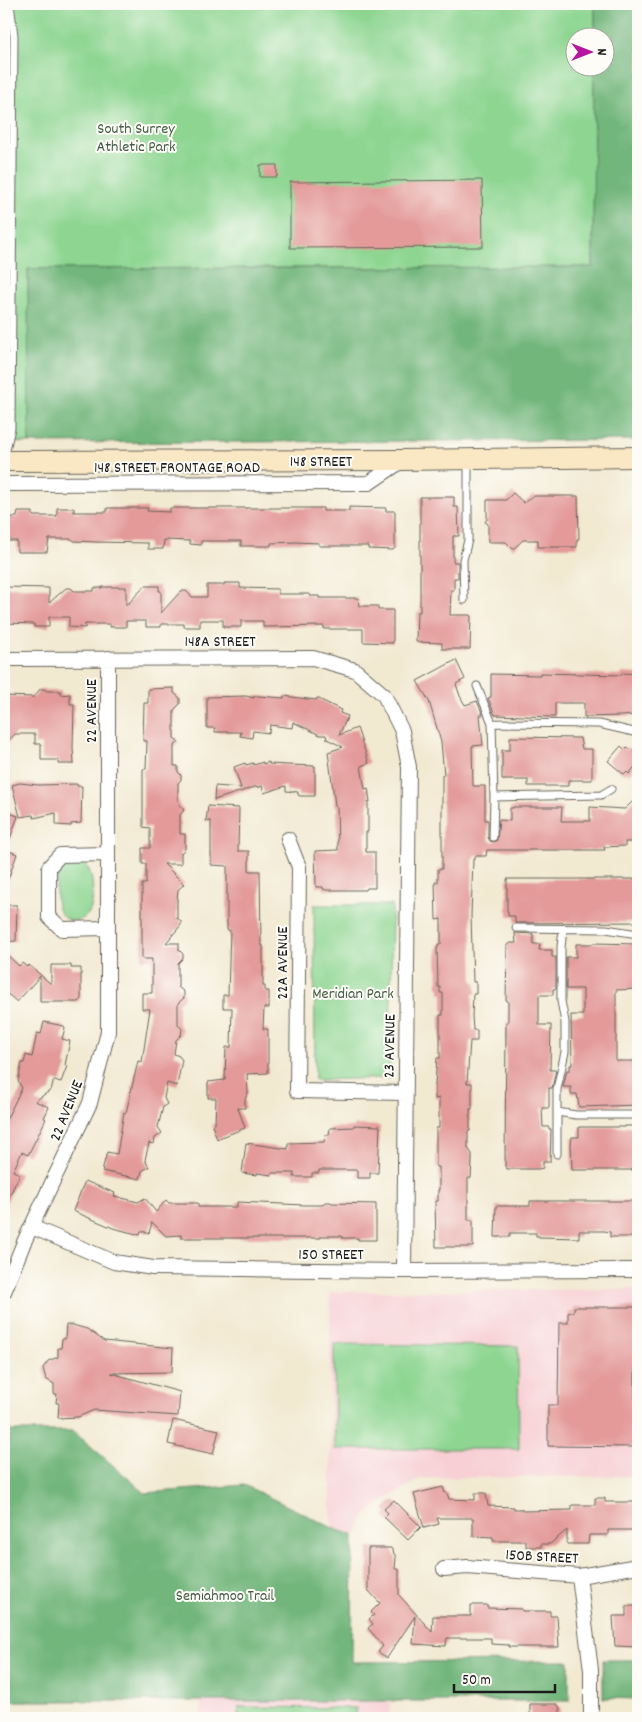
<svg xmlns="http://www.w3.org/2000/svg" width="642" height="1722" font-family="Dekko,sans-serif">
  <rect width="100%" height="100%" fill="#fdfcf7"/>
  <filter id="ink" filterUnits="userSpaceOnUse"><feTurbulence type="fractalNoise" baseFrequency=".02" numOctaves="2"/><feDisplacementMap in="SourceGraphic" scale="10" xChannelSelector="R" yChannelSelector="G"/><feConvolveMatrix kernelMatrix="1 2 1 2 8 2 1 2 1" color-interpolation-filters="sRGB"/></filter>
  <filter id="wash" filterUnits="userSpaceOnUse"><feTurbulence type="fractalNoise" baseFrequency=".0096" numOctaves="4" result="noise"/><feDisplacementMap in="SourceGraphic" scale="20" xChannelSelector="R" yChannelSelector="G"/><feGaussianBlur stdDeviation="1.12" result="paint"/><feColorMatrix in="noise" values="0 0 0 0 0 0 0 0 0 0 0 0 0 0 0 0 0 1.4 0 .05"/><feComposite in="paint" operator="in"/></filter>
  <g filter="url(#wash)">
    <rect width="100%" height="100%" fill="#f2e9d1"/>
    <path fill="#f7cfd4" d="M638 1289V1476L421 1478 387 1499 363 1517 357 1534 334 1531 331 1519 330 1292Z
      M201 1701H390V1718H201Z"/>
    <path fill="#8dd591" stroke="#547856" d="M4 4H595V37L574 38V68H594L593 267 28 269 29 443 4 442Z
      M73 862C78 862 82 862 87 867 94 874 95 906 88 914 80 924 64 922 59 911 54 903 55 873 62 867 65 864 69 863 73 862Z
      M314 905H392L390 1078 315 1080Z
      M334 1344 518 1346 519 1449H335Z
      M239 1707 356 1708V1718H239Z"/>
    <path fill="#72b67b" stroke="#47694c" d="M595 4H638V440L29 443 28 269 593 267 594 68H604V38L595 37Z
      M11 1431H73L145 1493 244 1485 337 1530 353 1535 352 1662 569 1661V1701H14L4 1704V1461Z
      M603 1660H638V1699L603 1698Z"/>
    <g id="blocks">
      <path fill="#e39a99" d="M260 165H277V177H260Z
        M482 180 483 247 290 248V182Z
        M513 493 524 503 532 496H578L579 539H577V547H538V540H523L513 549 506 542H488V524L485 522 487 519V500H506Z
        M420 497H454V507H458L459 536H453V562H458V578H454V590H451L450 615H471L470 649H442V643L416 642 417 612H420Z
        M349 507 386 508V511H395V548L393 550 368 549V546H319V543L295 542 271 543V546H241V541H201V545L190 544V541L164 540 163 549H148V543L96 542 74 541 72 539H49L47 552H17V541H4V517H17L18 512H33V516H57V508H74V512H107V508H148L147 511 170 512V508H323V511H349Z
        M224 583H240V588L278 589V594H310V596H319V598H358L359 606H378V610H393V643L363 642V629H324V626L263 627V621H241V627H223V620H200V627H184V624H161V627H146V621H126V627H110V624H85V628L69 627V617H49V627H34V624L4 623V587L49 588V603L66 588H71L74 591H94V588H102V587H126V606L145 586H159V591H161V613L181 591H186L192 597H207V585H224Z
        M456 660 465 679 456 684 460 696 465 705 477 701 483 715H480L483 745 472 746 473 786H485V820H488V837L490 841 493 842 497 840 499 820 510 821V808H513V807H562L561 821H590V807L625 809 638 796V842H625V846L604 847 605 850H487L486 856H475V859H473L471 916 473 982H476V994H473L472 1016 473 1030H477V1041H470L467 1083H472V1109H470V1131H468V1148L472 1154V1161L471 1178H468V1220H473V1247H436L435 1201H438V1190H439V1167H436V1128H439V1098L435 1099V1084L437 1058H440V1015H443V993H440V987H438L437 948H438V944H441V919L436 920 435 882H438V869H442V775H444L441 742 429 701 417 681Z
        M540 673 622 675V673L638 674V704H636V713L635 715 622 716 584 717V703H555V717H552L495 715 488 698 491 697V674L540 675Z
        M174 688V693L180 698V704L174 710V738L179 742 174 746V766H178V772L181 775V780L178 783V800L179 805 184 810 180 815V834H185V849L181 853V864H164L184 884 178 890 177 899V918L181 921V925L166 943H179V950L183 954V958L178 963V987L184 992V998L178 1003V1024L182 1029 181 1035 176 1040 174 1054 179 1056 182 1060 177 1086 167 1083 164 1098 167 1104 163 1107 158 1127 162 1133 155 1138 154 1144 149 1143 145 1160 149 1167 142 1171 140 1179 102 1171 107 1152 117 1154 124 1112 126 1113 138 1061 142 1062 150 1009H142V993H152V959H142V884H146V864H142V848H150V828L143 827V769H146L147 741H143L144 703H148V689Z
        M40 689H44L47 691H61V695L70 694V704H74L73 748 74 764H58V760H41V744H35V734H15L4 746V696L34 697Z
        M246 696 254 698V696H259L284 698V696L316 700 317 698 341 710 340 713 348 716 339 735 357 728 369 763 361 766 365 789 368 788 370 802H368V832H366V852H375V888H367L366 890H326L323 889V887H316L315 851 338 850 337 807 335 805 328 752 343 747 327 739 326 735H320L293 722 292 728 270 725 269 733 253 731 252 738 240 736 241 732H215V728H207V697Z
        M510 737 580 738 582 749H592V780H568V786H528V780H502V750H510Z
        M621 746 625 750 628 747 630 750 631 749 638 755V763L629 774 627 772 625 774 622 773 608 761Z
        M263 762V764L269 762V764L288 765 315 766V796H300L298 795V792L286 791V786L264 793 262 786 258 788V786L214 800 215 786 241 788 234 767 245 763 246 765 253 763 254 765Z
        M20 783 38 785 77 784V786H82L81 823 71 824V826L56 825V813L34 818 33 815 20 817 12 785Z
        M208 806 239 808 238 851H249V871H260L261 945H263V986H265V991H269V1008H264L263 1029H268V1073L247 1074 248 1093 245 1099V1108H238L245 1128 217 1139 212 1125 215 1124 216 1098H208V1082L225 1080 226 1047H231L232 1008H223V995H228L230 930H227V866L211 865V821H206Z
        M4 811 18 816 6 850 17 854 5 888 4 887Z
        M507 879H638V916H636V922L515 923V916H508V911H507Z
        M4 905H17L16 941 4 942Z
        M515 933 533 934V944H540L539 950H552V957H556V989H553V995H539V1025H551L550 1070H556L552 1088H549V1108H542L543 1127H549V1129H551L550 1162H543V1168L538 1169H507L505 1166 506 1022H508V1001L506 1000 507 945 511 943H516Z
        M593 943 638 944V989L616 990V1061H638V1105L579 1107 577 1094H571V1087H563L567 1070H570V1065H572L571 1015H583V989H566V957H576V944H593Z
        M4 952 19 966 22 963 27 967 29 965 51 984V965H71V968H81V999L78 1002H40V976L17 1002 9 995 4 994Z
        M44 1022 64 1026 65 1028 62 1039 70 1041 65 1065 67 1066 61 1082 54 1080 51 1090 35 1101 49 1107 44 1118 46 1119 28 1155 22 1152 13 1171 20 1174 4 1207V1124L22 1088 18 1081 22 1063H24L26 1055 32 1057 37 1033 41 1034Z
        M354 1125 380 1126 378 1173H370V1178H357V1170H319V1173H312V1177H294V1173H272V1175L257 1173V1175L242 1173 246 1143 288 1149V1143L324 1142 325 1135H329L330 1128 354 1127Z
        M625 1126H638V1169H632V1170H572L571 1144 572 1137H579V1127H625Z
        M85 1181 115 1193 114 1196 138 1202 145 1198 156 1212 166 1200 169 1203H198V1207H237V1202L305 1205H322L325 1202H330L332 1203 376 1204V1240H358V1238H342V1236H321V1238H181V1235L166 1236 152 1222 149 1233 141 1231 140 1235 113 1228 73 1211Z
        M530 1201H638V1237H610V1232L604 1231H579V1238L539 1237V1236H536V1233H510V1237H495L496 1206H530Z
        M574 1307H638V1354H635V1399H638V1447L548 1446V1405H558L559 1323H568V1313L574 1311Z
        M66 1325H73L87 1329 104 1341 173 1348 172 1372 111 1373 180 1392 178 1416 94 1410 78 1417 58 1418 59 1403H56L57 1394H54V1384L46 1379 43 1368 48 1361 58 1357V1348H61L62 1339H65Z
        M173 1420 219 1430 213 1454 168 1444Z
        M443 1487 445 1493H447L449 1499 475 1500V1493H486L488 1506 514 1507V1509H522V1511L572 1510V1505H595V1498H605V1502H638V1530H608V1535H589L588 1544H567V1530L550 1544H541V1547H526V1541H493V1537L473 1536V1518H437L439 1524 424 1528 414 1494Z
        M394 1500 421 1527 408 1540 384 1517 388 1513 384 1509Z
        M368 1548H391L396 1557 395 1569H399V1595L432 1632 433 1616H471V1605H487V1608L522 1609V1611H550V1616H557L559 1647H509V1645L491 1644V1638H447L446 1646 413 1644 415 1616 387 1658 378 1652 383 1646 368 1628 373 1624 369 1619 374 1615 371 1612 380 1603 368 1590Z
        M626 1606H638V1647L615 1646 613 1616H626Z
        M530 1704H557L560 1708V1713L555 1718H530Z"/>
    </g>
  </g>
  <g filter="url(#ink)">
    <use href="#blocks" fill-opacity="0" stroke="#67645b" stroke-width="1"/>
    <g fill="none" stroke-linecap="round" stroke-linejoin="round">
      <defs>
        <path id="lane" d="M4 459 11 428 14 36 10 4
          M464 600 463 560 468 540V460
          M477 686 492 723 494 797 601 795 611 789
          M492 723 599 724 638 733
          M493 837 494 797
          M516 928 606 929 638 934
          M557 1112 576 1115H638
          M557 1154V1089L565 1052V1022L561 1001V947L563 930"/>
        <path id="street" d="M4 484 369 483 403 460
          M4 659 313 658 355 670 384 695 402 731 409 767 404 1271
          M288 839 299 867 297 1091 405 1093
          M107 928 62 929 49 917V867L60 855 108 854
          M32 1227 114 1262 153 1268 404 1271 638 1270
          M4 1292 24 1242 90 1103 108 1032V658
          M444 1569 467 1567 579 1576 638 1566
          M579 1576 591 1670V1718"/>
        <path id="secondary" d="M4 461 403 460 638 457"/>
      </defs>
      <use href="#lane" stroke="#67645b" stroke-width="9"/>
      <use href="#street" stroke="#67645b" stroke-width="16"/>
      <use href="#secondary" stroke="#67645b" stroke-width="22"/>
      <use href="#lane" stroke="#fff" stroke-width="7"/>
      <use href="#street" stroke="#fff" stroke-width="14"/>
      <use href="#secondary" stroke="#fae7c3" stroke-width="20"/>
    </g>
  </g>
  <g text-anchor="middle" stroke-width="4" stroke-linejoin="round" paint-order="stroke">
    <g font-size="16" fill="#445d45" stroke="#fdfcf7">
      <text x="136" y="133">South Surrey<tspan x="136" dy="18">Athletic Park</tspan></text>
      <text x="353" y="998">Meridian Park</text>
      <text x="225" y="1600">Semiahmoo Trail</text>
    </g>
    <g font-size="16" fill="#1c1c1c" stroke="#fdfcf7">
      <text x="321" y="466">148 STREET</text>
      <text x="177" y="472">148 STREET FRONTAGE ROAD</text>
      <text x="220" y="646">148A STREET</text>
      <text transform="translate(90 711) rotate(-90)" y="6">22 AVENUE</text>
      <text transform="translate(281 963) rotate(-90)" y="6">22A AVENUE</text>
      <text transform="translate(388 1046) rotate(-89)" y="6">23 AVENUE</text>
      <text transform="translate(65 1110) rotate(-68)" y="6">22 AVENUE</text>
      <text x="331" y="1259">150 STREET</text>
      <text transform="translate(542 1555) rotate(3)" y="6">150B STREET</text>
    </g>
  </g>
  <rect width="642" height="1722" fill="none" stroke="#fdfcf7" stroke-width="20"/>
  <g transform="translate(590 52) rotate(90)"><circle r="24" fill="#fdfcf7" stroke="#a3a29f"/>
  <path d="M0-4L9 19L0 12L-9 19Z" fill="#b5179e"/>
  <text y="-8" font-size="14" font-weight="bold" text-anchor="middle" fill="#1c1c1c">N</text>
  </g>
  <path d="M454 1684v8h101v-8" fill="none" stroke="#1c1c1c" stroke-width="2.5"/>
  <text x="462" y="1684" font-size="15" fill="#1c1c1c" stroke="#fdfcf7" stroke-width="4" paint-order="stroke">50 m</text>
</svg>
